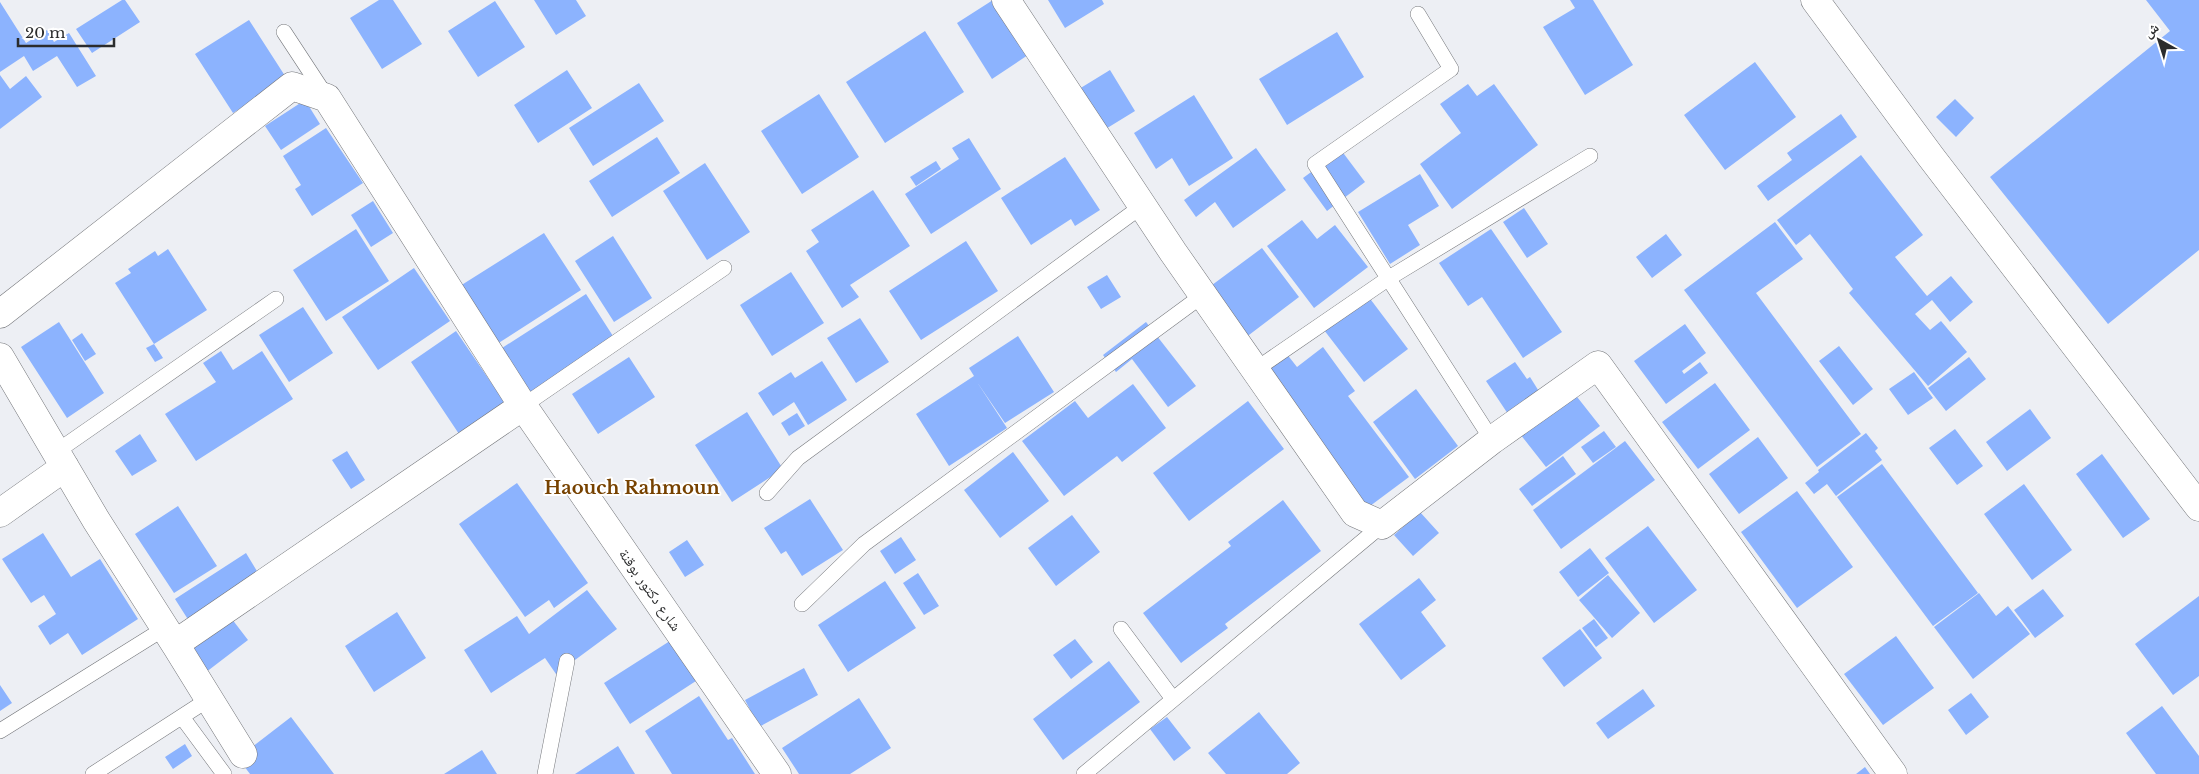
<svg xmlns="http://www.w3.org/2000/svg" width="2199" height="774" font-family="'Libre Baskerville','Noto Naskh Arabic',serif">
  <rect width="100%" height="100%" fill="#edeff4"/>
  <path fill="#8cb3fe" d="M122 0H125L140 22 92 53 76 29Z
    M379 0H393L422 44 382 69 350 18Z
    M534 0H576L586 16 556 35Z
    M993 0 1028 55 992 79 957 23Z
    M1048 0H1102L1104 4 1065 28Z
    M1570 0H1593L1633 65 1585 95 1543 27 1575 8Z
    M2146 0H2199V250L2108 324 1990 177 2170 31Z
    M495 1 525 47 478 77 448 31Z
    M0 2 26 43 47 30 54 42 69 33 96 76 77 87 57 56 33 71 24 56 0 72Z
    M249 20 287 79 233 113 195 54Z
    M925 31 964 92 885 143 846 82Z
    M1337 32 1364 77 1287 125 1259 79Z
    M1755 62 1796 117 1725 170 1684 115Z
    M567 70 592 108 538 143 514 105Z
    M1110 70 1135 111 1104 130 1079 89Z
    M0 75 10 89 26 76 42 97 0 129Z
    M639 83 664 121 593 166 569 128Z
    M1468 84 1477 96 1494 84 1538 145 1452 209 1420 164 1461 133 1440 104Z
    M819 94 859 157 802 194 761 131Z
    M1194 95 1233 158 1189 186 1172 158 1156 169 1134 133Z
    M1955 99 1974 118 1956 137 1936 117Z
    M305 100 320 124 281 150 265 126Z
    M1841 114 1857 137 1768 201 1757 186 1792 160 1787 153Z
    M326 128 363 183 312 216 295 189 301 185 283 156Z
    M657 137 680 173 612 217 589 181Z
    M969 138 1001 189 931 234 905 194 959 159 952 148Z
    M1256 148 1286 190 1233 228 1215 202 1196 217 1184 200Z
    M1341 150 1365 182 1327 211 1303 178Z
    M1861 155 1923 235 1895 257 1927 296 1951 276 1973 302 1950 322 1932 300 1915 314 1930 330 1941 321 1967 352 1928 386 1849 293 1853 289 1810 234 1796 245 1777 220Z
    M1065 157 1100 210 1075 226 1071 219 1031 245 1001 198Z
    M936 161 941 169 916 186 910 177Z
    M705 163 750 232 707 260 663 191Z
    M1420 174 1439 206 1408 225 1420 245 1390 264 1358 212Z
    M873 190 910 246 850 285 859 297 842 308 806 251 819 242 811 230Z
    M373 201 393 233 371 247 351 215Z
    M1524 208 1548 244 1527 258 1503 222Z
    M1302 220 1317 239 1335 225 1368 267 1314 308 1267 246Z
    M1775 222 1803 259 1756 293 1861 434 1817 467 1684 290Z
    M356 229 389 281 326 321 293 270Z
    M1491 229 1562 332 1523 358 1482 297 1468 306 1439 263Z
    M544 233 581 290 497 344 460 286Z
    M1666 234 1682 255 1652 278 1636 257Z
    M613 236 652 298 614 322 575 261Z
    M966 241 998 291 921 340 889 291Z
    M1262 248 1299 297 1245 338 1208 288Z
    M168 249 207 310 154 344 115 283 131 273 128 269 155 251 158 256Z
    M414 268 450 321 378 370 342 317Z
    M791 272 824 323 772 356 740 305Z
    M1107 275 1121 297 1101 309 1087 287Z
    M586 294 620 347 536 401 502 348Z
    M1368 296 1408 349 1364 382 1324 330Z
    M303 307 333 353 289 382 259 335Z
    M860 318 889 362 856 383 827 338Z
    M59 322 104 393 67 418 21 347Z
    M1146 322 1196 386 1168 407 1132 359 1116 372 1103 355Z
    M1685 324 1706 353 1682 371 1684 374 1700 362 1708 373 1666 404 1634 361Z
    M456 331 505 403 459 434 411 362Z
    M82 333 96 354 85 361 72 340Z
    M1018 336 1054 392 1005 423 977 382 1007 428 949 466 916 414 974 376 969 368Z
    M154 344 163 358 155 362 146 348Z
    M1839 346 1873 389 1853 405 1819 361Z
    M1323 347 1355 391 1348 396 1409 477 1366 509 1263 371 1286 353 1297 367Z
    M221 351 233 370 262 351 293 399 196 461 165 414 216 382 203 363Z
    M629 357 655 397 598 434 572 394Z
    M1969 357 1986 379 1946 411 1928 388Z
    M822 361 847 400 808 425 794 402 773 416 758 393 791 372 795 378Z
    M1515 362 1527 379 1530 377 1540 393 1508 414 1486 381Z
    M1914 372 1933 398 1908 415 1889 389Z
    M1715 383 1750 430 1698 469 1662 422Z
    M1133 384 1166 428 1122 462 1117 456 1064 496 1022 441 1075 401 1088 418Z
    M1416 389 1458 446 1415 479 1373 422Z
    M1574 393 1600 426 1546 467 1520 434Z
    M1248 401 1284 449 1189 521 1153 473Z
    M2030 409 2051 438 2007 471 1986 442Z
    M747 412 783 469 732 502 695 445Z
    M797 413 805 426 789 436 781 423Z
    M1955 429 1983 466 1957 485 1929 448Z
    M1604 431 1616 447 1593 463 1581 447Z
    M1866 433 1878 448 1875 451 1882 460 1836 496 1827 484 1814 494 1805 483 1819 472 1818 470Z
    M140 434 157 461 132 476 115 451Z
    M1758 437 1788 478 1739 514 1709 474Z
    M1625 441 1655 480 1561 549 1533 510Z
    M347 451 365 480 351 489 332 460Z
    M1013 452 1049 501 1000 538 964 490Z
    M2102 454 2150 519 2123 538 2076 474Z
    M1563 456 1576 474 1532 506 1519 489Z
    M1882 464 1978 593 1933 626 1837 497Z
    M517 483 588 583 554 608 549 600 525 617 459 524Z
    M2024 484 2072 550 2032 580 1984 514Z
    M1797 491 1853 567 1797 608 1741 532Z
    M810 499 843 550 802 576 786 551 781 554 764 528Z
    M1283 500 1321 551 1225 624 1228 628 1181 663 1143 613 1231 546 1228 542Z
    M178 506 217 566 174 593 135 534Z
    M1420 512 1439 533 1413 556 1394 535Z
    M1072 515 1100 552 1056 586 1028 548Z
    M1648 526 1697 590 1654 623 1605 558Z
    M43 533 71 577 100 559 138 619 82 655 68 633 50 645 38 626 56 614 44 595 31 603 2 559Z
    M901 537 916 560 895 574 880 551Z
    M687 540 704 565 685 577 669 552Z
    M1590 548 1609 573 1578 597 1559 572Z
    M246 553 260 576 189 621 175 599Z
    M918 573 939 606 924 615 903 583Z
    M1608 575 1640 613 1612 638 1579 600Z
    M1419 578 1436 600 1421 612 1446 646 1401 680 1359 624Z
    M885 581 916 628 848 672 818 625Z
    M2043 589 2064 616 2035 638 2014 610Z
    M587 590 617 629 556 674 545 658 491 693 464 650 517 616 529 634Z
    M1979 593 1996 616 2008 606 2030 634 1973 679 1934 627Z
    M2199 596V676L2173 695 2135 644Z
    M225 610 248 640 201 676 178 646Z
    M397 612 426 658 374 692 345 646Z
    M1594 619 1608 638 1596 647 1582 628Z
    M1580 629 1602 658 1564 687 1542 658Z
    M1896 636 1934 688 1883 725 1844 674Z
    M673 639 699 679 630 724 604 683Z
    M1075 639 1093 662 1071 679 1053 655Z
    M1109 661 1140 702 1063 760 1033 719Z
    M804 668 818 695 759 727 745 700Z
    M0 685 12 703 0 711Z
    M1643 689 1655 706 1608 739 1596 723Z
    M1971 693 1989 717 1966 735 1948 710Z
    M699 696 728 740 732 738 755 774H672L645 731Z
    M859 698 891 748 850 774H799L782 748Z
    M2162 706 2199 756V774H2156L2126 733Z
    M1259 712 1300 763 1287 774H1226L1208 753Z
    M291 717 334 774H250L238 758Z
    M1167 717 1191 748 1174 761 1150 729Z
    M185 744 192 756 173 769 165 757Z
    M618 746 635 774H575Z
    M482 750 497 774H444Z
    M1865 767 1870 774H1856Z"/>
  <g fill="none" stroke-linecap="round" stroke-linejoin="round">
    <defs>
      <path id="lane" d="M1418 14 1451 69 1315 164 1492 440
        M284 32 326 96
        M1255 370 1389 278 1590 156
        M523 406 724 268
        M56 452 276 299
        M767 493 798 458 1142 206
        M802 604 864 544 1203 295
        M1121 629 1173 699
        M182 717 224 774
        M0 731 165 628
        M93 774 209 699
        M545 774 567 661
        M1084 774 1382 525"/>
      <path id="street" d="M1006 0 1173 252 1355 513 1382 525 1492 440 1598 365 1893 774
        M1815 0 1931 157 2199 507
        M0 314 292 86 327 98 523 406 175 644 96 520 0 357
        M523 406 777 774
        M0 513 65 467
        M175 644 243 754"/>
    </defs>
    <use href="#lane" stroke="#75777b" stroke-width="16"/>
    <use href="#street" stroke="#75777b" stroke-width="29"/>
    <use href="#lane" stroke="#fff" stroke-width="15"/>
    <use href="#street" stroke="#fff" stroke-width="28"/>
  </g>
  <g text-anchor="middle" stroke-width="4" stroke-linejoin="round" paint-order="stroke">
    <g font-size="15" fill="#2b2c2d" stroke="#fff">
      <text transform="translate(650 590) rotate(55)" y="5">شارع دكتور بوقنة</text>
    </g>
    <g font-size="18" font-weight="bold" fill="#774200" stroke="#fff">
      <text x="632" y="494">Haouch Rahmoun</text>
    </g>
  </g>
  <g transform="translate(2159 40) rotate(321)" stroke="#ffffff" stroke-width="4" paint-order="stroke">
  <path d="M0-4L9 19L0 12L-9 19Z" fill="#2b2c2d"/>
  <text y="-8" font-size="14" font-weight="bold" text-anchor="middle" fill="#2b2c2d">ش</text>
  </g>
  <path d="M18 38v8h96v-8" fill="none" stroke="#2b2c2d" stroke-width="2.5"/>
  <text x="25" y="38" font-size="15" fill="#2b2c2d" stroke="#ffffff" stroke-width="4" paint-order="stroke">20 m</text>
</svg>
